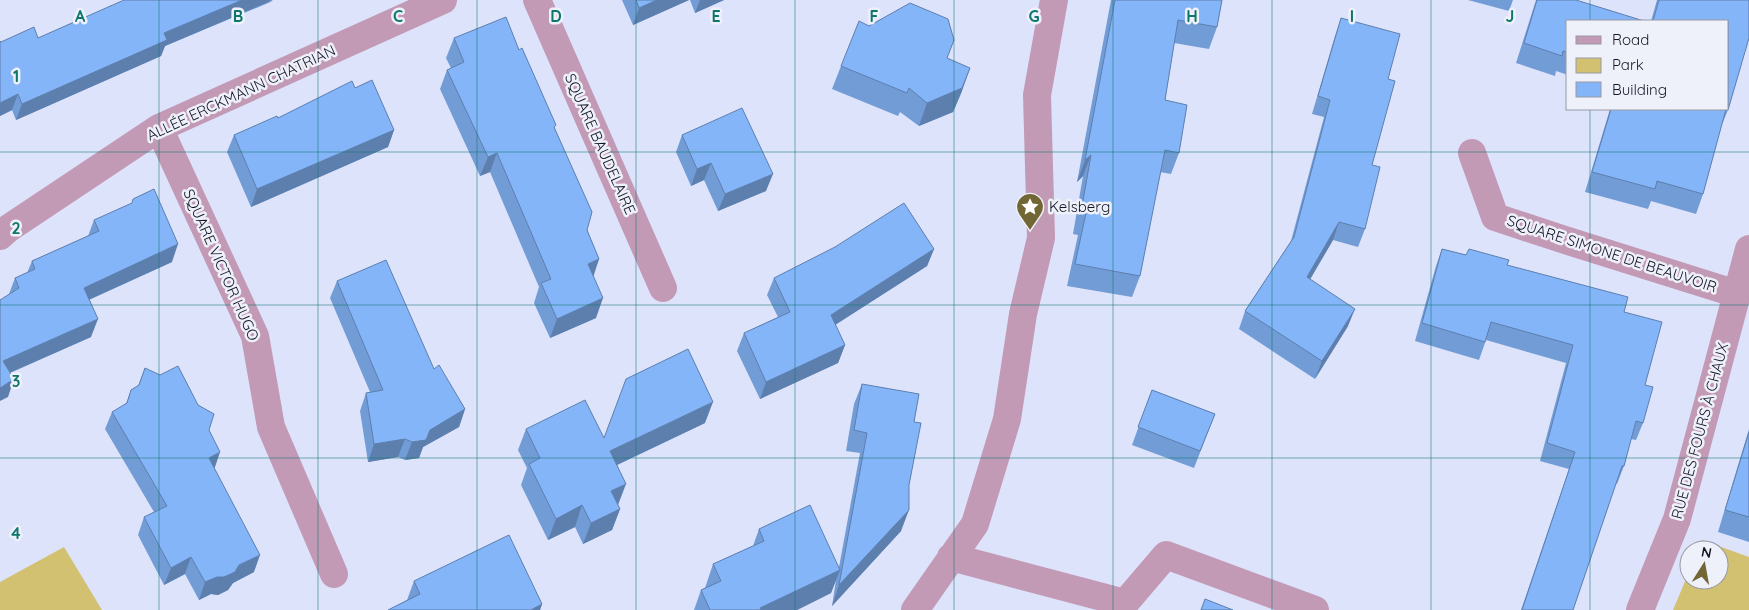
<svg xmlns="http://www.w3.org/2000/svg" width="1749" height="610" font-family="Quicksand,sans-serif">
  <rect width="100%" height="100%" fill="#dee3fc"/>
  <path fill="#d2c170" d="M1702 540 1749 557V610H1673L1689 572V580H1719V550H1698Z
    M64 547 102 610H0V582Z"/>
  <g fill="none" stroke-linecap="round" stroke-linejoin="round">
    <path stroke="#c39ab6" stroke-width="28" d="M537 0 663 288
      M159 128 255 336 271 427 334 574
      M1472 153 1495 217 1565 240 1737 294
      M0 236 9 228 159 128 443 0
      M951 557 1125 603 1166 555 1315 610
      M915 610 975 524 1007 419 1023 314 1041 238 1037 95 1054 0
      M1640 610 1677 519 1749 249"/>
  </g>
  <path fill="#729cd6" d="M622 0H689L633 25Z
    M690 0H724L695 13Z
    M1111 0H1222L1217 27 1209 49 1174 43 1165 100 1179 153 1171 174 1160 172 1140 276 1132 297 1067 286 1078 235 1073 234 1083 176 1077 182Z
    M1468 0H1513L1509 11Z
    M1536 0H1576L1568 21V75L1556 71 1555 76 1516 63Z
    M1657 0H1749L1728 110 1720 129 1703 194 1696 214 1651 201 1648 209 1585 192 1610 109H1728V21H1651Z
    M273 1 165 46 161 56 16 120 12 110 0 116V41L1 42 38 38Z
    M1341 18 1388 79 1372 165 1365 229 1358 247 1333 240 1310 279 1348 326 1315 379 1239 329 1245 311 1291 241 1324 117 1312 114 1335 36Z
    M454 38 519 50 555 129 587 230 599 259 594 275 596 318 550 338 534 303 539 287 490 172 480 176 440 89 447 70 451 68 446 58Z
    M947 58 962 91 953 112 919 126 900 112 898 116 832 89 841 66Z
    M355 88 394 130 388 147 251 207 227 152 234 135Z
    M682 135 766 191 718 211 704 180 691 186 676 152Z
    M94 220 172 262 89 300 91 337 10 373 8 397 9 294 15 278 27 273 32 261 88 236Z
    M934 249 927 266 835 325 845 345 838 363 760 399 737 351 744 333 778 317 767 295 774 278Z
    M1442 249 1507 265 1624 312 1645 385 1643 423 1636 440 1631 439 1624 466 1617 484 1616 483 1573 610H1521L1569 469 1540 461 1566 363 1486 340 1479 360 1415 341 1436 266Z
    M337 281 434 369 465 409 459 427 423 447 419 458 405 460 398 457 368 462 360 411 366 393 370 392 330 298Z
    M145 368 209 430 214 468 254 572 233 583 228 590 218 595 211 594 199 600 185 574 164 585 138 535 144 517 154 512 105 429 112 412 126 404 131 390 138 386Z
    M862 384 914 422 909 485 901 531 832 606 836 580 831 593 797 610H694L701 590 705 588 713 564 753 546 759 529 839 567 860 453 846 451 854 404Z
    M1152 390 1215 414 1194 468 1132 445Z
    M705 423 617 465 618 505 620 509 612 530 583 544 575 527 548 540 521 485 527 468 518 450 526 429 604 438Z
    M1749 429V542L1718 532Z
    M414 581 542 604 540 610H388L407 600Z"/>
  <path fill="#5d7fae" d="M242 0H273L165 46 161 56 16 120 22 104 164 33Z
    M657 0H689L633 25 639 8Z
    M700 0H724L695 13Z
    M970 68 962 91 953 112 919 126 927 103Z
    M18 94 12 110 0 116V103Z
    M394 130 388 147 251 207 257 189Z
    M497 153 490 172 480 176 488 157Z
    M1091 155 1083 176 1077 182 1085 160Z
    M711 163 704 180 691 186 697 169Z
    M773 174 766 191 718 211 725 194Z
    M1339 222 1333 240 1301 295 1307 277Z
    M178 244 172 262 77 305 84 288Z
    M934 249 927 266 824 332 831 315Z
    M599 259 592 279 588 264Z
    M603 298 596 318 550 338 557 319Z
    M1355 309 1348 326 1315 379 1322 361Z
    M98 319 91 337 0 377 3 361Z
    M845 345 838 363 760 399 766 382Z
    M14 379 8 397 0 401V388Z
    M713 402 705 423 602 472 610 451Z
    M465 409 459 427 423 447 419 458 405 460 412 442 430 430Z
    M405 439 398 457 368 462 374 444Z
    M220 452 214 470 209 458Z
    M626 484 618 505 611 491Z
    M582 505 575 527 548 540 556 519Z
    M620 509 612 530 583 544 591 523Z
    M909 510 901 531 832 606 839 585Z
    M260 555 254 572 233 583 228 590 218 595 211 594 199 600 205 582Z
    M191 557 185 574 164 585 171 568Z
    M840 570 831 593 797 610H759L760 608Z
    M542 604 540 610H531Z"/>
  <path fill="#85b5f9" stroke="#5d7fae" d="M124 0H242L164 33 167 40 22 104 18 94 0 103V41L1 42 34 27 38 38Z
    M636 0H657L639 8Z
    M1115 0H1222L1217 27 1178 20 1165 100 1187 105 1179 153 1165 150 1140 276 1075 264 1086 213 1081 212 1091 155 1085 160Z
    M1537 0H1576L1644 21H1568V52L1563 51 1562 56 1524 43Z
    M1659 0H1749V38L1728 110 1726 109 1703 194 1657 181 1655 189 1592 172 1611 109H1728V21H1653Z
    M910 3 948 19 954 40 947 58 970 68 962 88 927 103 909 88 907 93 841 66 859 21 869 26Z
    M506 17 519 50 522 48 556 125 554 127 592 212 587 230 599 259 588 264 603 298 557 319 541 283 551 279 497 153 488 157 447 70 464 62 454 38Z
    M1341 18 1400 34 1388 79 1395 81 1372 165 1380 167 1365 229 1339 222 1307 277 1355 309 1322 361 1245 311 1294 237 1330 100 1318 96Z
    M372 80 394 130 257 189 234 135 277 116 278 118 352 81 355 88Z
    M742 108 773 174 725 194 711 163 697 169 682 135Z
    M154 189 178 244 84 288 98 319 3 361 14 379 0 388V300L19 288 15 278 35 269 32 261 99 231 94 220 132 203 133 199Z
    M904 203 934 249 831 315 845 345 766 382 744 333 790 312 774 278 835 247Z
    M1442 249 1466 255 1469 249 1509 260 1507 265 1628 297 1624 312 1662 322 1645 385 1653 387 1643 423 1636 421 1624 466H1622L1573 610H1522L1575 452 1547 443 1573 345 1491 322 1485 342 1422 323Z
    M386 260 434 369 439 365 465 409 430 430 426 440 412 442 405 439 374 444 366 393 383 390 337 281Z
    M688 349 713 402 610 451 626 484 611 491 620 509 591 523 582 505 556 519 529 464 540 458 526 429 585 400 604 438 626 379Z
    M178 366 198 405 214 414 209 430 220 452 209 458 260 555 239 565 235 572 224 577H217L205 582 191 557 171 568 144 517 167 506 112 412 127 403 131 390 139 385 145 368 160 375Z
    M862 384 919 394 914 422 921 423 909 485V510L839 585 867 433 854 430Z
    M1152 390 1215 414 1200 451 1138 427Z
    M1749 432V517L1725 510Z
    M810 505 840 570 760 608 761 610H710L701 590 721 581 713 564 764 541 759 529Z
    M509 535 542 604 531 610H388L420 594 414 581Z
    M1205 599 1233 610H1201Z"/>
  <path fill="none" stroke="#0f766e" stroke-width="1" stroke-opacity="0.55" d="M159 0V610M318 0V610M477 0V610M636 0V610M795 0V610M954 0V610M1113 0V610M1272 0V610M1431 0V610M1590 0V21M1590 109V610M0 152H1749M0 305H1749M0 458H1749"/>
  <defs>
    <symbol id="sight-pin" viewBox="-11 -11 22 30"><path d="M0 17L-7.5 6A9.5 9.5 0 1 1 7.5 6Z" fill="#726734" stroke="#eff1fa"/><path d="M0-6L1.8-2.2L6-1.7L2.9 1.2L3.7 5.4L0 3.3L-3.7 5.4L-2.9 1.2L-6-1.7L-1.8-2.2Z" fill="#fff"/></symbol>
  </defs>
  <g fill-rule="evenodd">
    <use href="#sight-pin" x="1014" y="191" width="32" height="43"/>
  </g>
  <g text-anchor="middle" stroke-width="5" stroke-linejoin="round" paint-order="stroke">
    <g font-size="15" fill="#141625" stroke="#eff1fa">
      <text transform="translate(241 93) rotate(-25)" y="5">ALLÉE ERCKMANN CHATRIAN</text>
      <text transform="translate(600 144) rotate(66)" y="5">SQUARE BAUDELAIRE</text>
      <text transform="translate(1612 254) rotate(18)" y="5">SQUARE SIMONE DE BEAUVOIR</text>
      <text transform="translate(221 265) rotate(66)" y="5">SQUARE VICTOR HUGO</text>
      <text transform="translate(1700 431) rotate(-75)" y="5">RUE DES FOURS À CHAUX</text>
    </g>
    <g font-size="15" fill="#141625" stroke="#eff1fa" text-anchor="start">
      <text x="1049" y="212">Kelsberg</text>
    </g>
  </g>
  <g font-size="16" text-anchor="middle" font-weight="bold" fill="#0f766e" stroke="#eff1fa" stroke-width="5" stroke-linejoin="round" paint-order="stroke">
    <text x="80" y="22">A</text>
    <text x="238" y="22">B</text>
    <text x="398" y="22">C</text>
    <text x="556" y="22">D</text>
    <text x="716" y="22">E</text>
    <text x="874" y="22">F</text>
    <text x="1034" y="22">G</text>
    <text x="1192" y="22">H</text>
    <text x="1352" y="22">I</text>
    <text x="1510" y="22">J</text>
    <text x="16" y="82">1</text>
    <text x="16" y="234">2</text>
    <text x="16" y="387">3</text>
    <text x="16" y="539">4</text>
  </g>
  <rect x="1566" y="20" width="162" height="90" fill="#eff1fa" stroke="#9799a5"/>
  <rect x="1576" y="36" width="25" height="8" fill="#c39ab6" stroke="#9799a5"/>
  <text x="1612" y="45" font-size="15" fill="#141625">Road</text>
  <rect x="1576" y="58" width="25" height="15" fill="#d2c170" stroke="#9799a5"/>
  <text x="1612" y="70" font-size="15" fill="#141625">Park</text>
  <rect x="1576" y="82" width="25" height="15" fill="#85b5f9" stroke="#9799a5"/>
  <text x="1612" y="95" font-size="15" fill="#141625">Building</text>
  <g transform="translate(1704 565) rotate(11)"><circle r="24" fill="#eff1fa" stroke="#9799a5"/>
  <path d="M0-4L9 19L0 12L-9 19Z" fill="#726734"/>
  <text y="-8" font-size="14" font-weight="bold" text-anchor="middle" fill="#141625">N</text>
  </g>
</svg>
